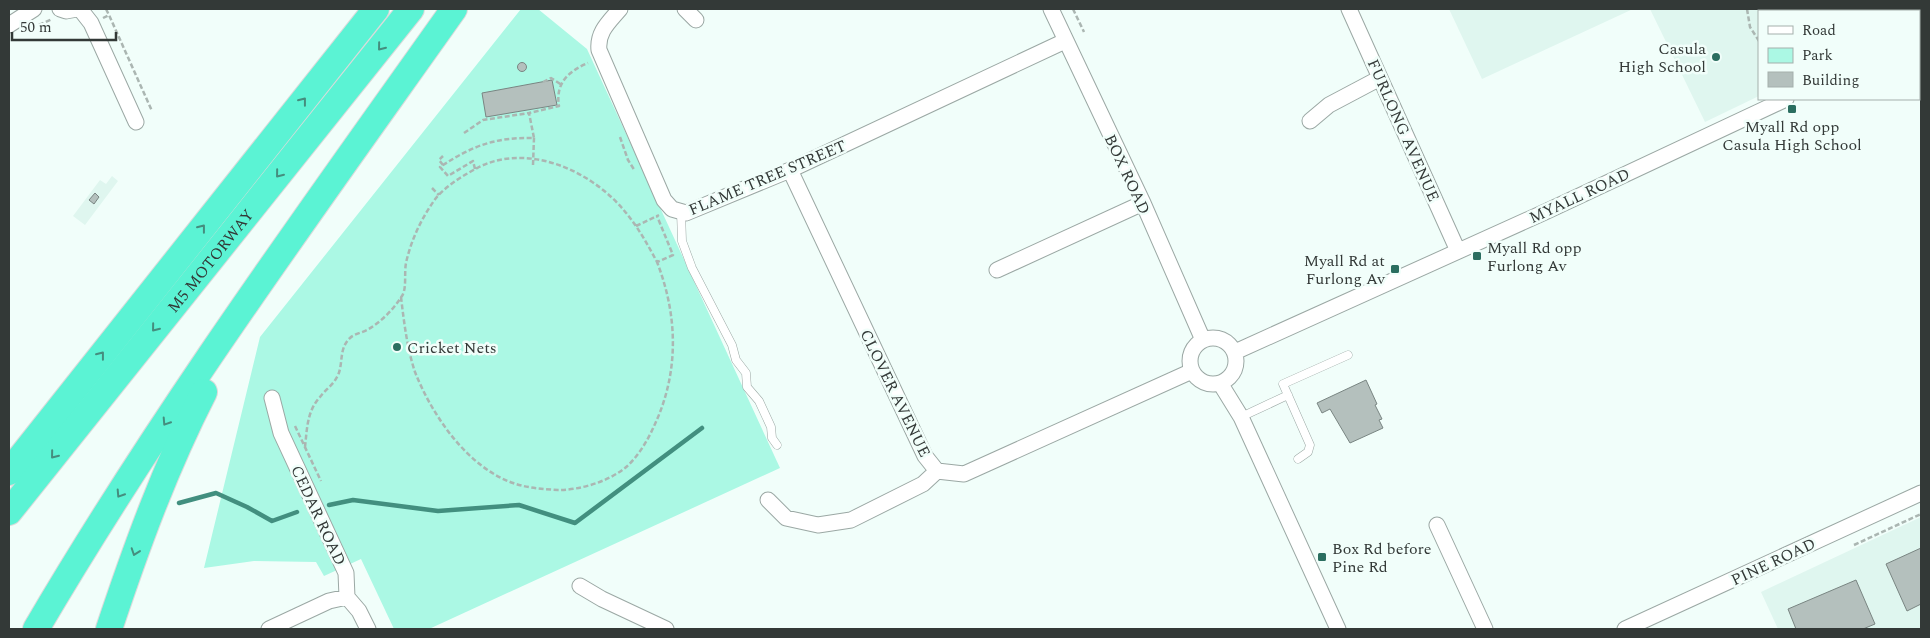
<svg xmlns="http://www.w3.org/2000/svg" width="1930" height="638" font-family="Spectral,serif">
  <rect width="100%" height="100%" fill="#f1fefa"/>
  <path fill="#dff6ef" d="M1449 9H1633L1482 79Z
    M1650 9H1921V18L1919 19V11H1759V96L1705 122Z
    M112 176 118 181 85 225 73 216 100 180 106 184Z
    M1921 517V629H1778L1761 592Z"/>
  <path fill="#abf8e4" d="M521 9H538L587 49 780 468 429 629H394L361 559 324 576 316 562 254 561 204 568 260 337Z"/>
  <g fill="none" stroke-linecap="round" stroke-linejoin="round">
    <path stroke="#428f7f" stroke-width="4.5" d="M179 503 216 493 247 507 272 521 297 512
      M329 505 353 500 438 511 519 505 575 523 702 428"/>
  </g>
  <path fill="#b4c0bd" stroke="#798582" d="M517.5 67a4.5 4.5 0 1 1 9 0a4.5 4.5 0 1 1-9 0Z
    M552 80 557 105 486 117 482 93Z
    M95 193 99 197 94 204 89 200Z
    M1366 380 1377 404 1375 405 1382 419 1379 420 1383 428 1350 443 1330 409 1322 413 1317 403Z
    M1921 548V604L1907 611 1886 564Z
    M1856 580 1875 624 1863 629H1796L1788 609Z"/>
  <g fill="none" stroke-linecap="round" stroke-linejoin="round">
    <defs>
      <path id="lane" d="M681 212 682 241 692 268 732 345 736 360 746 373 747 387 759 401 771 427 772 438 777 445
        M1241 417 1288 395
        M1298 459 1308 452 1310 445 1283 384 1348 355"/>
      <path id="street" d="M60 9 66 11 77 9
        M80 9 91 23 136 122
        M620 9C609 22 597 32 599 50L664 200 672 209 686 213 790 170 1065 41
        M685 9 696 20
        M1051 9 1143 203 1203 340
        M1349 9 1458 251
        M9 25 34 9
        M1919 37 1921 35
        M1310 121 1329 105 1380 78
        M790 170 925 456 937 471 964 474 1192 371
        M997 270 1143 203
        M1190 361a23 23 0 1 1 46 0a23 23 0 1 1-46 0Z
        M1235 352 1545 212 1786 99
        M1220 383 1241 417 1338 629
        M272 398 281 433 346 573 347 597 359 611 368 629
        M768 500 786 518 818 525 851 520 923 484 937 471
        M1437 525 1485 629
        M580 586 602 599 666 629
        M269 629 329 601 347 597
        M1625 629 1921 493"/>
      <g id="highway">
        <path d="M9 472 376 9"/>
        <path id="s1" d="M9 512 411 9"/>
        <path d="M36 629C162 414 310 212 454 9"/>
        <path d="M109 629C136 548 165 468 204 392"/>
      </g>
    </defs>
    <use href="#lane" stroke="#9ba8a4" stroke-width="9"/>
    <use href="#street" stroke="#9ba8a4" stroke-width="17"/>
    <use href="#highway" stroke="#dadbdb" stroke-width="28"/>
    <path stroke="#abb6b2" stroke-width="2.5" stroke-dasharray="5 2.5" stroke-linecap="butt" d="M106 9 109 15
      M1073 9 1084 32
      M1747 9 1750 27 1759 41
      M103 18 109 15 152 111
      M39 25 52 19
      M543 82 551 78 562 85
      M464 133 483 120 529 113
      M620 137 628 160 635 171
      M443 165 439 160 443 156
      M533 165 534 138
      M475 169 473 161 448 176 440 167C472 146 495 137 534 138L529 113 559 106C555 83 569 71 588 63
      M432 188 439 195
      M636 226 657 216
      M401 297C404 322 407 348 415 372 432 415 467 467 513 483 527 488 542 489 558 490 580 490 607 482 625 468 638 457 648 440 655 424 679 372 678 316 657 262
      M295 426 321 481
      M305 447C307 429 307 411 320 397 325 390 333 385 337 377 344 365 338 349 350 338 354 334 361 333 367 330 381 322 393 310 402 296 407 288 404 273 406 263 411 240 422 217 436 198 447 185 464 175 479 167 530 142 594 172 627 214 639 229 648 245 657 262L673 255 657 216 659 215
      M1854 545 1921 514"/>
    <use href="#lane" stroke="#fff" stroke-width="8"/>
    <use href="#street" stroke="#fff" stroke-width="15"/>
    <use href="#highway" stroke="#5bf3d4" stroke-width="26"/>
  </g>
  <defs><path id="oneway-chevron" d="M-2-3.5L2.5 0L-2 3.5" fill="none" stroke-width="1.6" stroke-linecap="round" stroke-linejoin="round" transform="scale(1.25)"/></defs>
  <g stroke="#458d7e">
    <use href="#oneway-chevron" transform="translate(381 47) rotate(129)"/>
    <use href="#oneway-chevron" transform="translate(303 101) rotate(-52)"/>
    <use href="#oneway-chevron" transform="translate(279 174) rotate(129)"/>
    <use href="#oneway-chevron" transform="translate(202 228) rotate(-52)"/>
    <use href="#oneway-chevron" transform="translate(155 328) rotate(129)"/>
    <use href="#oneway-chevron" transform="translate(101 355) rotate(-52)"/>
    <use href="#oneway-chevron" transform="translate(166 422) rotate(123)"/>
    <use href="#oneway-chevron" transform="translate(54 455) rotate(129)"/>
    <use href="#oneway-chevron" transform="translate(120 494) rotate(123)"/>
    <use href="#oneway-chevron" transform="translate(135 552) rotate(109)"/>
  </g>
  <g fill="#2b6e60" stroke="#f1fefa" stroke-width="2">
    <circle cx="1716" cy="57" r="5"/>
    <rect x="1787" y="104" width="10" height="10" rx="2.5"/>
    <rect x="1472" y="251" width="10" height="10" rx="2.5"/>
    <rect x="1390" y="264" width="10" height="10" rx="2.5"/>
    <circle cx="397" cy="347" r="5"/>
    <rect x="1317" y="552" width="10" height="10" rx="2.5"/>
  </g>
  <g text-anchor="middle" stroke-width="5" stroke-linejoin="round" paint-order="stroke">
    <g font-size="16" fill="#333937" stroke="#f1fefa" text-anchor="start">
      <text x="1706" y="54" text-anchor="end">Casula<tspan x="1706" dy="18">High School</tspan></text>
      <text x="1792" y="132" text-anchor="middle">Myall Rd opp<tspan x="1792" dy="18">Casula High School</tspan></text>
      <text x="1487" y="253">Myall Rd opp<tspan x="1487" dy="18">Furlong Av</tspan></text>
      <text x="1385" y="266" text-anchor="end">Myall Rd at<tspan x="1385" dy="18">Furlong Av</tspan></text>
      <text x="407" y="353">Cricket Nets</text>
      <text x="1332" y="554">Box Rd before<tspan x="1332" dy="18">Pine Rd</tspan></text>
    </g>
    <g font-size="16" fill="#333937" stroke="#f1fefa">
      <text transform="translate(1404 130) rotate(66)" y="6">FURLONG AVENUE</text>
      <text transform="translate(1128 174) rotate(65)" y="6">BOX ROAD</text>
      <text transform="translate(767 177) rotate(-23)" y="6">FLAME TREE STREET</text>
      <text transform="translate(1579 195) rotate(-25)" y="6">MYALL ROAD</text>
      <text dy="6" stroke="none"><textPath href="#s1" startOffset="322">M5 MOTORWAY</textPath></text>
      <text transform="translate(896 393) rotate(64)" y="6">CLOVER AVENUE</text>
      <text transform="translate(319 515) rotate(65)" y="6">CEDAR ROAD</text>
      <text transform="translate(1773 561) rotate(-25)" y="6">PINE ROAD</text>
    </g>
  </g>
  <rect width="1930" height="638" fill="none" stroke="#333937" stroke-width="20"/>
  <rect x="1758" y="10" width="162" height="90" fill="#f1fefa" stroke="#a5afac"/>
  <rect x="1768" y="26" width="25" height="8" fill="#ffffff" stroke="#a5afac"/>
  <text x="1802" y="35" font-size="15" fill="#333937">Road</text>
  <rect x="1768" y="48" width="25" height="15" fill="#abf8e4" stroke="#a5afac"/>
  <text x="1802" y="60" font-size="15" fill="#333937">Park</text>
  <rect x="1768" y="72" width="25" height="15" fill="#b4c0bd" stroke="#a5afac"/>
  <text x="1802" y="85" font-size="15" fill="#333937">Building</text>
  <path d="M12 32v8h104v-8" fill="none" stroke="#333937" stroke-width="2.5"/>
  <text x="20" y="32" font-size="15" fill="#333937" stroke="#f1fefa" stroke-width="4" paint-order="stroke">50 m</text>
</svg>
